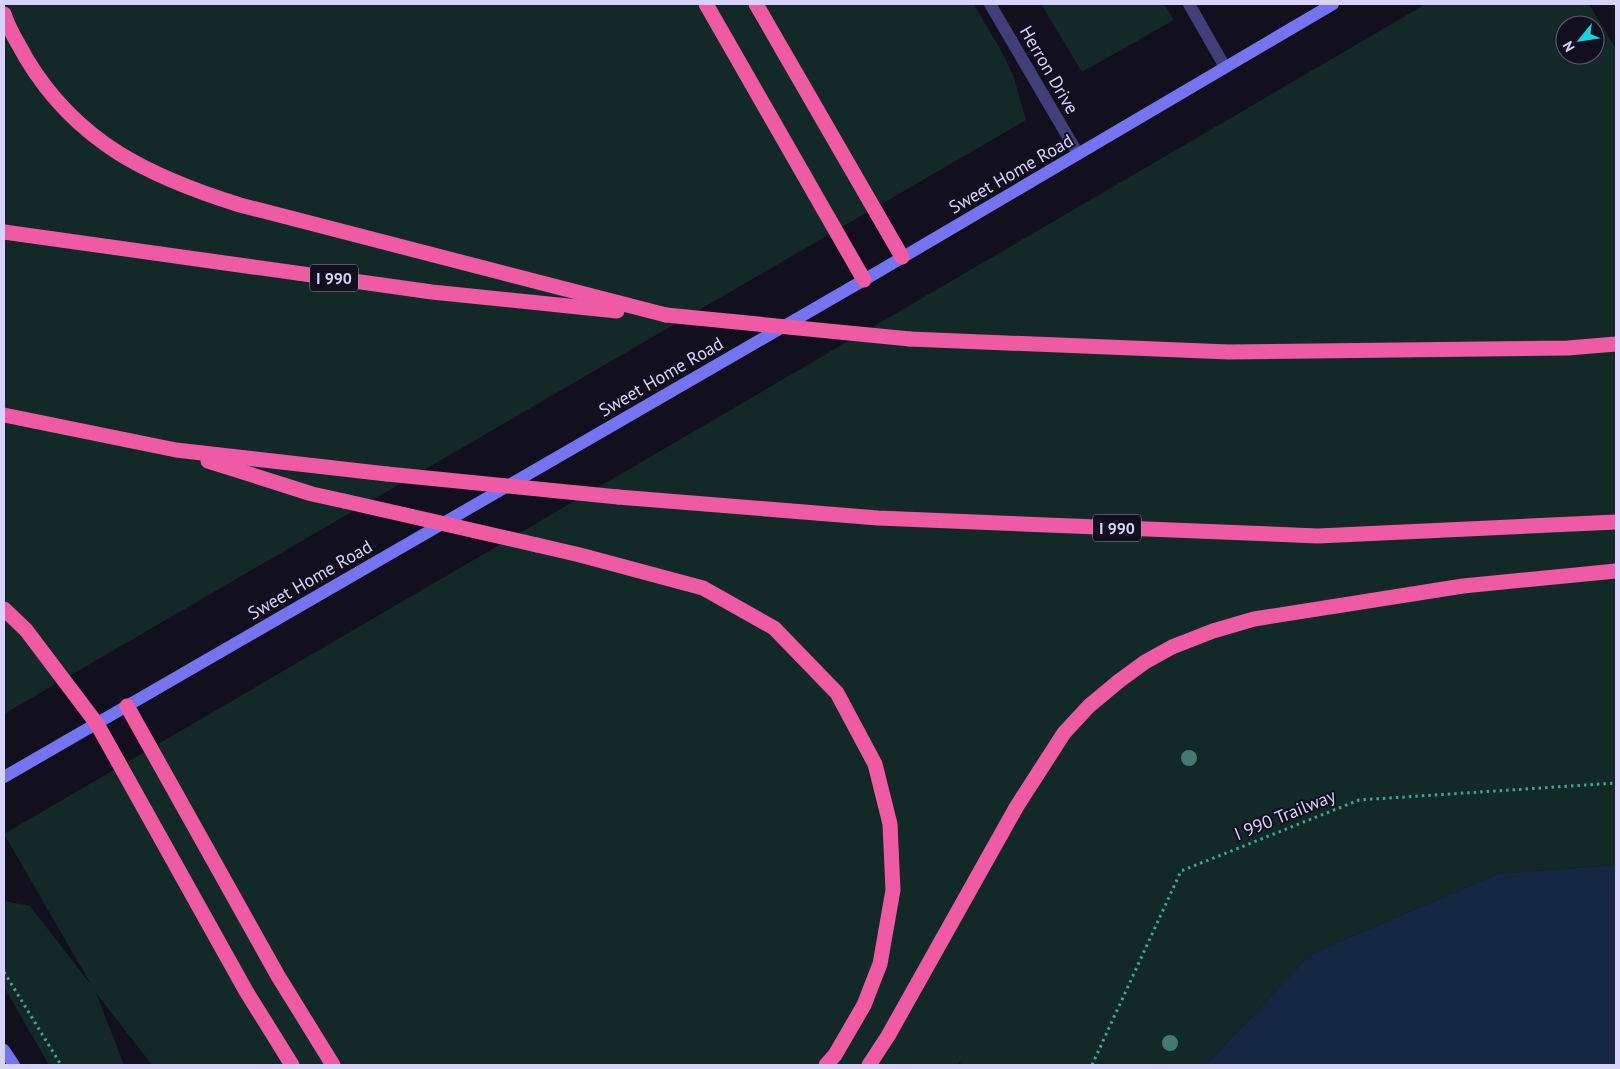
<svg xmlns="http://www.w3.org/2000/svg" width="1620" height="1069" font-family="'PT Sans',sans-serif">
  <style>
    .green { fill: #132927; fill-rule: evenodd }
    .water { fill: #142844 }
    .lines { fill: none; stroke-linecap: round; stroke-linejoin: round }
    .path { stroke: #3aa69d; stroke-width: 3; stroke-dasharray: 2.5 4; stroke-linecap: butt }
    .street { stroke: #403f7a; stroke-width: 12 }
    .secondary { stroke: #7473f0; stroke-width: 12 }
    .highway { stroke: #ee5aa4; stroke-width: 15 }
    .highway-bridge { stroke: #ee5aa4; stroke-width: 15 }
    .tree { fill: #407a72 }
    .labels { text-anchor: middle; stroke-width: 4; stroke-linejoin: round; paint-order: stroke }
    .shield { fill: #120f1f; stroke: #9b98b8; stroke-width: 1 }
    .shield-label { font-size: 16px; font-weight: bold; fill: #d6d2fa }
    .street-label { font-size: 18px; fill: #d6d2fa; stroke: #120f1f }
  </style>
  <rect width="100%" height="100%" fill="#120f1f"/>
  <g class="green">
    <polygon points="4,4 974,4 1004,56 1014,78 1026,120 4,714"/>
    <polygon points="1041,4 1164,4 1174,20 1082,72"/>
    <path d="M1426,4H1589L1616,49V865L1498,874L1311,954L1206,1065H959L962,1060L957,1065H152L96,993L124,1065H49L4,987V901L30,906L92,986L4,834ZM1565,25H1595V55H1565Z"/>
  </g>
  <polygon class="water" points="1616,865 1616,1065 1206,1065 1311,954 1498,874"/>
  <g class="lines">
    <g class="path">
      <polyline points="4,972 61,1065"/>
      <polyline points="1092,1065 1181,871 1359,800 1616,783"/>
    </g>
    <g class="street">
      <polyline points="990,4 1078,154"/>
      <polyline points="1189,4 1225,67"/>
    </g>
    <g class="secondary">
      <polyline points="4,777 864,280 1333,4"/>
      <polyline points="4,1050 14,1065"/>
    </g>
    <g class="highway">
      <polyline points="706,4 864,280"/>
      <polyline points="756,4 902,257"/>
      <path d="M4,14C9,30 18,43 26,58C77,143 150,177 240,205L666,315"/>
      <polyline points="4,232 432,292 617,311"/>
      <polyline points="910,339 1229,352 1568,348 1616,344"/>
      <polyline points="4,415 176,450 387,474"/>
      <polyline points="208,461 312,494 344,501"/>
      <polyline points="618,497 878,518 1318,536 1616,522"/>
      <polyline points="537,545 580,555 703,588 774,628 837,693 875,764 890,824 893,890 880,964 864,1005 835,1055 826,1065"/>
      <polyline points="4,609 26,630 97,724 246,991 292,1065"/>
      <polyline points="127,706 278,976 333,1065"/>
      <polyline points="869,1065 888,1036 1017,806 1064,733 1089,706 1119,681 1145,662 1172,647 1213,631 1254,619 1463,586 1616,571"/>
    </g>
    <g class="highway-bridge">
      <polyline points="666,315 910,339"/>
      <polyline points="387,474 618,497"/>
      <polyline points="344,501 537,545"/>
    </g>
  </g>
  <g class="tree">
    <circle cx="1189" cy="758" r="8"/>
    <circle cx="1170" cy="1043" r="8"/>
  </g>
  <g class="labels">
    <g class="shield">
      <rect x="310" y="264.5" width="48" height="27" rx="4"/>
      <rect x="1093" y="514.5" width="48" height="27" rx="4"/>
    </g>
    <g class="shield-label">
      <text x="334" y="284">I 990</text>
      <text x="1117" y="534">I 990</text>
    </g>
    <g class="street-label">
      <text transform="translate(1049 70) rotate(60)" y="6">Herron Drive</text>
      <text transform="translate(1011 174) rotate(-30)" y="6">Sweet Home Road</text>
      <text transform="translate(661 377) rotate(-30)" y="6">Sweet Home Road</text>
      <text transform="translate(310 580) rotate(-30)" y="6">Sweet Home Road</text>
      <text transform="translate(1285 815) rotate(-22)" y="6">I 990 Trailway</text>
    </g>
  </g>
  <rect width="1620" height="1069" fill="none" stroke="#d6d2fa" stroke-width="10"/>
  <g transform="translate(1580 40) rotate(240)"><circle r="24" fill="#120f1f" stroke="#605d77"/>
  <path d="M0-4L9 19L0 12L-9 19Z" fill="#18d1e1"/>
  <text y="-8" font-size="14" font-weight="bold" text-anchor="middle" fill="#d6d2fa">N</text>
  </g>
</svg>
